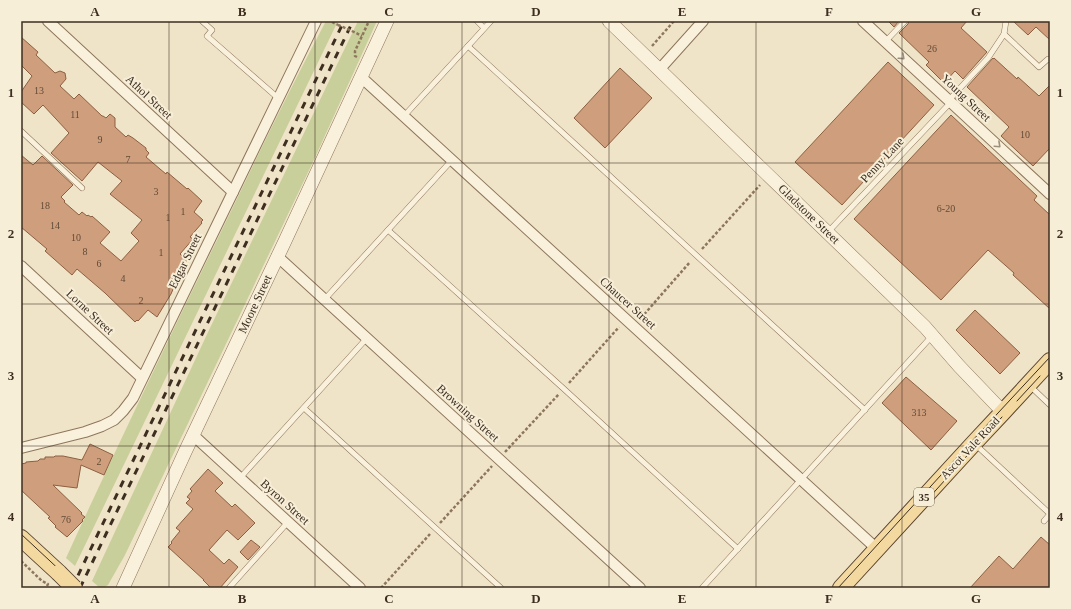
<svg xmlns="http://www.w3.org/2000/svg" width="1071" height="609" font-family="Georgia,serif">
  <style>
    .green { fill: #c9cf9b }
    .building { fill: #cf9f7d; stroke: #8d5f41 }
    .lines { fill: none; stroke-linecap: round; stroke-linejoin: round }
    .service-casing { stroke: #8d765c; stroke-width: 6 }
    .minor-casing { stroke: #8d765c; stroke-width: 12 }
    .tertiary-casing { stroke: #8d765c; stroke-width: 14 }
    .primary-casing { stroke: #5b4430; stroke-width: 18 }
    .path { stroke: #8d765c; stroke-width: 2.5; stroke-dasharray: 3 2; stroke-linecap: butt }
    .service { stroke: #faf1dc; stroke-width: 5 }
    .minor { stroke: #faf1dc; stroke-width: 10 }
    .tertiary { stroke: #faf1dc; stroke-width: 13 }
    .primary { stroke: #f3d9a0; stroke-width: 16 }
    .tram { stroke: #3d2e20; stroke-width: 1 }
    .rail { stroke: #3d2e20; stroke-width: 3; stroke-dasharray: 7 7; stroke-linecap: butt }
    .primary-bridge-casing { stroke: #5b4430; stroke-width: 18; stroke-linecap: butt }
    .path-bridge { stroke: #8d765c; stroke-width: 2.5; stroke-dasharray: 3 2; stroke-linecap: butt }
    .primary-bridge { stroke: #f3d9a0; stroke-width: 16 }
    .oneway { stroke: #9c907e }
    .grid { fill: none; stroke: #3d2e20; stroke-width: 1; stroke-opacity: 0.55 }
    .labels { text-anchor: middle; stroke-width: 4; stroke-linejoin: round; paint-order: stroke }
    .number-label { font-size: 10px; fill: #624a37 }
    .shield { fill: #f7eed8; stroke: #756857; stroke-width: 1 }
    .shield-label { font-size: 11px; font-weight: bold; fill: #3d2e20 }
    .street-label { font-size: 12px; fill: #3d2e20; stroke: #f7eed8 }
    .neatline { fill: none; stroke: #3d2e20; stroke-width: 1.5 }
    .grid-label { font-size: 13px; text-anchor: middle; font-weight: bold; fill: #3d2e20 }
  </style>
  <rect width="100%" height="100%" fill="#f0e4c8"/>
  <g class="green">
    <path d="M326,21H338L75,566L66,558C115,451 166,344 218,238C253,165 288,92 326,21Z"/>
    <polygon points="358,21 377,21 313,162 125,555 108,585 103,588 100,588 92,581 209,330"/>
  </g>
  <g class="building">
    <polygon points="888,21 899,21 894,27"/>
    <polygon points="909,21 967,21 961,28 987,52 963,79 955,71 944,83 926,65 929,62 899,33 908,24"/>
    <polygon points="1013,21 1050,21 1050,40 1036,27 1028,35"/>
    <polygon points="21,37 38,52 36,55 55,73 60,71 65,73 66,79 60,86 74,99 79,94 102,116 103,116 106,118 110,114 115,118 115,127 126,137 128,135 133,138 146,148 146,150 149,153 146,157 160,169 166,174 167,172 187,189 188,188 202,201 194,212 203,220 201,222 202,223 190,237 193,239 180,254 187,260 168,284 174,287 171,294 157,317 148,310 138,321 137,320 135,322 105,293 77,269 72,275 45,251 47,249 21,227 21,155 33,165 42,156 73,185 61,197 65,201 64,202 79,215 82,212 87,216 88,215 91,217 92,216 110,232 100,243 121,261 139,241 131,233 142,220 110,194 122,181 98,162 82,181 51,153 69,133 43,105 34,114 21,102 21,92 32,76 21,65"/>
    <polygon points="993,58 994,59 994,58 1017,79 1018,77 1039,96 1050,85 1050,148 1033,166 1001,136 1009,127 967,87"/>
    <polygon points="888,62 934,105 842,205 795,162"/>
    <polygon points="620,68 652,98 605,148 574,118"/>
    <polygon points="951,115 1037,196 1034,200 1050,215 1050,309 1013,275 1014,273 988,250 941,300 854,219"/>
    <polygon points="975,310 1020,353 1000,374 956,330"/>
    <polygon points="906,377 957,421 931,450 882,403"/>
    <polygon points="90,444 113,455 104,475 81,465 77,488 53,485 82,513 81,514 85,517 82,520 83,521 67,537 55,527 56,526 48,518 50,517 21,490 21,464 26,463 26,462 38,461 40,459 45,459 45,457 54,457 55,456 63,456 82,460"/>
    <polygon points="208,469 223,483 215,491 232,507 235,504 255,523 238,540 227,530 209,550 224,564 229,559 238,567 220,588 211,588 203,580 204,580 168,547 172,543 171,542 180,531 176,528 193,509 186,503 190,499 187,497 192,491 190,489"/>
    <polygon points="1041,537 1050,545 1050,588 970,588 999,556 1013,569"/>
    <polygon points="251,540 260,547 248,560 240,552"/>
  </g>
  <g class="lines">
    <g class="service-casing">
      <g id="service">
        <polyline points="202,21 212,30 207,36 278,98"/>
        <polyline points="477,21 484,28"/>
        <polyline points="1004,34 1039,67 1048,59 1050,60"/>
        <polyline points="885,42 905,21"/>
        <polyline points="468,46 865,410"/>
        <polyline points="949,100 988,58 1004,34 1006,21"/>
        <polyline points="404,116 491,21"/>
        <polyline points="21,131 82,188"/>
        <polyline points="388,230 564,389 738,549"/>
        <polyline points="828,232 951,102"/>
        <polyline points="325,299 452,160"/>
        <polyline points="1029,385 1050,405"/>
        <polyline points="304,408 501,588"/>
        <polyline points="976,445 1050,514"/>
        <polyline points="240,478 367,338"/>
        <polyline points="1044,521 1050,514"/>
        <polyline points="229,588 288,522"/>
        <polyline points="702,588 932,336"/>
      </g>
    </g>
    <g class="minor-casing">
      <g id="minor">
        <polyline points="48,21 233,192"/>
        <polyline points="863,21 1050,194"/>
        <polyline points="659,70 703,21"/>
        <polyline points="361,77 877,549"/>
        <polyline points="277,256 640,588"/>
        <polyline points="21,266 142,378"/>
        <polyline points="193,435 360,588"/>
        <polyline points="21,448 85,432 102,426 114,420 123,411 133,398 316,21"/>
      </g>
    </g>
    <g class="tertiary-casing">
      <g id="tertiary">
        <polyline points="609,21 925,327 959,366 1003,412"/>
        <polyline points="123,588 185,452 285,241 387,21"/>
      </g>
    </g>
    <g class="primary-casing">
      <g id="primary">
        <polyline points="21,538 59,573"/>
        <polyline points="841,588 974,443 1003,412 1050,361"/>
      </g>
    </g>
    <g class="path">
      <polyline points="332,22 338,25"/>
      <polyline points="352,31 362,36"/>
      <polyline points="652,46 674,21"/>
      <polyline points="357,57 355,56 355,51 369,21"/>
      <polyline points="702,249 760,185"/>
      <polyline points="641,318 690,262"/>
      <polyline points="569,383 619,327"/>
      <polyline points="505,452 559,394"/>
      <polyline points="440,523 492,466"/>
      <polyline points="21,561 42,581 48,584 46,588"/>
      <polyline points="381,588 430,534"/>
    </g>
    <use href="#service" class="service"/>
    <use href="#minor" class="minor"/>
    <use href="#tertiary" class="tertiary"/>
    <use href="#primary" class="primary"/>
    <g class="tram">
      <polyline points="1017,401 1040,376"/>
      <polyline points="927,500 1002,417"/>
      <polyline points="21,534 79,588"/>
      <polyline points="838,588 972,441 1050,357"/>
    </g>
    <g class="rail">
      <polyline points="72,588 344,21"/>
      <polyline points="80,588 353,21"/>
    </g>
    <g class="primary-bridge-casing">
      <polyline id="primary-bridge" points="59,573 74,588"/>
    </g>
    <polyline class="path-bridge" points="338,25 352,31"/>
    <use href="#primary-bridge" class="primary-bridge"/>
  </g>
  <defs><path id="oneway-chevron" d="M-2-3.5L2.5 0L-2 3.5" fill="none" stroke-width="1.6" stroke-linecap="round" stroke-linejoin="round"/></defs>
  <g class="oneway">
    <use href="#oneway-chevron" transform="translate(902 57) rotate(42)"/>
    <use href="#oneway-chevron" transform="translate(998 145) rotate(43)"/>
  </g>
  <path class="grid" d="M169,21V588M315,21V588M462,21V588M609,21V588M756,21V588M902,21V588M21,163H1050M21,304H1050M21,446H1050"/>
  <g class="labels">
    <g class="number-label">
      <text x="932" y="52">26</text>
      <text x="39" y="94">13</text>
      <text x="75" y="118">11</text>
      <text x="1025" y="138">10</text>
      <text x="100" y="143">9</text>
      <text x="128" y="163">7</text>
      <text x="156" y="195">3</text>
      <text x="45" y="209">18</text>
      <text x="946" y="212">6-20</text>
      <text x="183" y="215">1</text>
      <text x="168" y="221">1</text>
      <text x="55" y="229">14</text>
      <text x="76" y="241">10</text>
      <text x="85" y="255">8</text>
      <text x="161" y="256">1</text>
      <text x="99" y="267">6</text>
      <text x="123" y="282">4</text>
      <text x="141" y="304">2</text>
      <text x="919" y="416">313</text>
      <text x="99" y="465">2</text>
      <text x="66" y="523">76</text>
    </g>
    <rect class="shield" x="914" y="488" width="20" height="18" rx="3"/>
    <g class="shield-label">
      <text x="924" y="501">35</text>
    </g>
    <g class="street-label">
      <text transform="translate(149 97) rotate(43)" y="4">Athol Street</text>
      <text transform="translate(966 98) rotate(43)" y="4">Young Street</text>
      <text transform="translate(882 160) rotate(-47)" y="4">Penny Lane</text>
      <text transform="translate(809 214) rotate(44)" y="4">Gladstone Street</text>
      <text transform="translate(185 261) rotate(-64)" y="4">Edgar Street</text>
      <text transform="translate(628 303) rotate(42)" y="4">Chaucer Street</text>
      <text transform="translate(255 304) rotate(-65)" y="4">Moore Street</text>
      <text transform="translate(90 312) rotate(43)" y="4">Lorne Street</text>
      <text transform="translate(468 413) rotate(42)" y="4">Browning Street</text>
      <text transform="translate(970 448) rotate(-47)" y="4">Ascot Vale Road</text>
      <text transform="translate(285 502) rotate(42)" y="4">Byron Street</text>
    </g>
  </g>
  <rect width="1071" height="609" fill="none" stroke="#f7eed8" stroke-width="44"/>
  <rect x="22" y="22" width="1027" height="565" class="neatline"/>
  <g class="grid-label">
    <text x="95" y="16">A</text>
    <text x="242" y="16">B</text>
    <text x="389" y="16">C</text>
    <text x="536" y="16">D</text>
    <text x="682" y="16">E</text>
    <text x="829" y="16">F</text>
    <text x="976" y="16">G</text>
    <text x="11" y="97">1</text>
    <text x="1060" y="97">1</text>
    <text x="11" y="238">2</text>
    <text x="1060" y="238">2</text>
    <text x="11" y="380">3</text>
    <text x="1060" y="380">3</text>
    <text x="11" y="521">4</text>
    <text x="1060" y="521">4</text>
    <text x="95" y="603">A</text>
    <text x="242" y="603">B</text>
    <text x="389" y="603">C</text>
    <text x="536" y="603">D</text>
    <text x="682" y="603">E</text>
    <text x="829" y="603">F</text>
    <text x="976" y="603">G</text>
  </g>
</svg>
